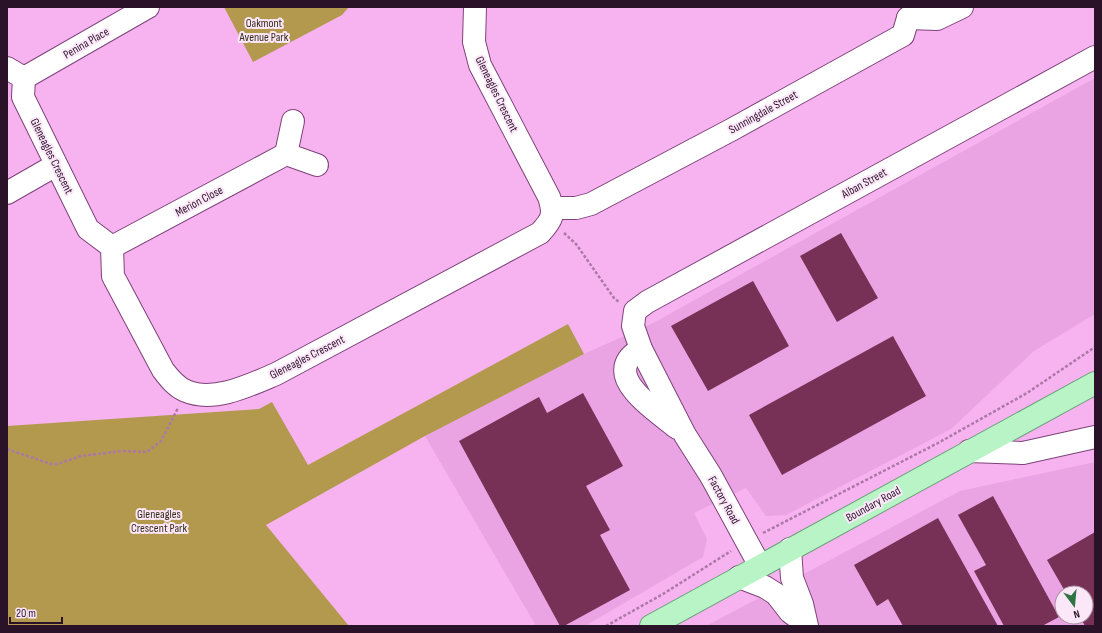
<svg xmlns="http://www.w3.org/2000/svg" width="1102" height="633" font-family="'Sofia Sans Condensed',sans-serif">
  <style>
    .built { fill: #eaa3e3; fill-rule: evenodd }
    .green { fill: #b3994e }
    .building { fill: #783156 }
    .lines { fill: none; stroke-linecap: round; stroke-linejoin: round }
    .minor-casing { stroke: #7e4379; stroke-width: 24 }
    .major-casing { stroke: #68a077; stroke-width: 24 }
    .path { stroke: #ac78a6; stroke-width: 2.5; stroke-dasharray: 3 2; stroke-linecap: butt }
    .minor { stroke: #fff; stroke-width: 22 }
    .major { stroke: #b9f4c7; stroke-width: 22 }
    .labels { text-anchor: middle; stroke-width: 4; stroke-linejoin: round; paint-order: stroke }
    .park-label { font-size: 12px; fill: #332c17; stroke: #fce7f9 }
    .street-label { font-size: 12px; fill: #2a1228; stroke: #fce7f9 }
  </style>
  <rect width="100%" height="100%" fill="#f7b3f0"/>
  <g class="built">
    <polygon points="1095,78 1095,314 1034,351 951,429 786,515 766,516 746,488 694,513 707,539 703,557 585,626 536,626 425,436 584,354 655,322"/>
    <path d="M1095,462V626H706L960,491ZM1062,593H1086V617H1062Z"/>
  </g>
  <g class="green">
    <polygon points="224,7 349,7 342,15 253,62"/>
    <polygon points="568,324 584,354 425,436 266,525 349,626 7,626 7,426 259,409 272,402 308,465"/>
  </g>
  <g class="building">
    <polygon points="841,233 878,298 837,322 800,256"/>
    <polygon points="753,281 789,346 708,391 671,326"/>
    <polygon points="893,336 926,396 782,475 749,415"/>
    <polygon points="583,393 623,466 586,486 610,530 600,535 630,590 564,626 560,626 459,441 539,397 547,413"/>
    <polygon points="993,496 1059,617 1042,626 1004,626 974,571 986,565 958,515"/>
    <polygon points="938,518 998,626 903,626 888,599 877,606 854,565"/>
    <polygon points="1095,532 1095,626 1085,626 1080,617 1086,617 1086,593 1066,593 1047,560"/>
  </g>
  <g class="lines">
    <g class="minor-casing">
      <g id="minor">
        <polyline points="908,18 937,19 962,7"/>
        <path d="M7,68L24,78L23,97L88,229L112,247L113,276L163,370C169,378 176,387 186,391C214,403 250,385 276,374L540,233C552,220 555,215 549,197L480,65L474,42L475,7"/>
        <polyline points="24,78 148,7"/>
        <polyline points="293,121 286,154 317,165"/>
        <polyline points="7,193 56,165"/>
        <polyline points="553,208 576,208 591,204 731,130 903,35 908,18"/>
        <polyline points="112,247 286,154"/>
        <path d="M641,349C597,374 656,410 677,428"/>
        <polyline points="969,451 1023,453 1095,437"/>
        <polyline points="790,549 792,578 802,604 807,626"/>
        <polyline points="760,566 711,476 685,435 641,349 633,326 635,311 647,302 1095,57"/>
        <polyline points="739,577 765,587 776,594 790,612 805,623"/>
      </g>
    </g>
    <g class="major-casing">
      <polyline id="major" points="651,626 1095,383"/>
    </g>
    <g class="path">
      <polyline points="564,233 576,244 614,298 619,302"/>
      <polyline points="7,449 51,464 57,464 81,456 122,451 147,452 161,441 178,408"/>
      <polyline points="763,533 938,443 1027,393 1095,347"/>
      <polyline points="606,626 663,594 731,551"/>
    </g>
    <use href="#minor" class="minor"/>
    <use href="#major" class="major"/>
  </g>
  <g class="labels">
    <g class="park-label">
      <text x="264" y="27">Oakmont<tspan x="264" dy="14">Avenue Park</tspan></text>
      <text x="159" y="518">Gleneagles<tspan x="159" dy="14">Crescent Park</tspan></text>
    </g>
    <g class="street-label">
      <text transform="translate(86 43) rotate(-30)" y="4">Penina Place</text>
      <text transform="translate(497 94) rotate(64)" y="4">Gleneagles Crescent</text>
      <text transform="translate(763 112) rotate(-29)" y="4">Sunningdale Street</text>
      <text transform="translate(52 156) rotate(64)" y="4">Gleneagles Crescent</text>
      <text transform="translate(864 183) rotate(-29)" y="4">Alban Street</text>
      <text transform="translate(199 201) rotate(-28)" y="4">Merion Close</text>
      <text transform="translate(307 357) rotate(-27)" y="4">Gleneagles Crescent</text>
      <text transform="translate(724 500) rotate(61)" y="4">Factory Road</text>
      <text transform="translate(873 504) rotate(-29)" y="4">Boundary Road</text>
    </g>
  </g>
  <rect width="1102" height="633" fill="none" stroke="#2a1228" stroke-width="16"/>
  <g transform="translate(1074 605) rotate(164)"><circle r="19" fill="#fce7f9" stroke="#a892a5"/>
  <path d="M0-3L7 15L0 10L-7 15Z" fill="#2c7441"/>
  <text y="-6" font-size="11" font-weight="bold" text-anchor="middle" fill="#2a1228">N</text>
  </g>
  <path d="M10 617v6h52v-6" fill="none" stroke="#2a1228" stroke-width="2"/>
  <text x="16" y="617" font-size="12" fill="#2a1228" stroke="#fce7f9" stroke-width="3" paint-order="stroke">20 m</text>
</svg>
